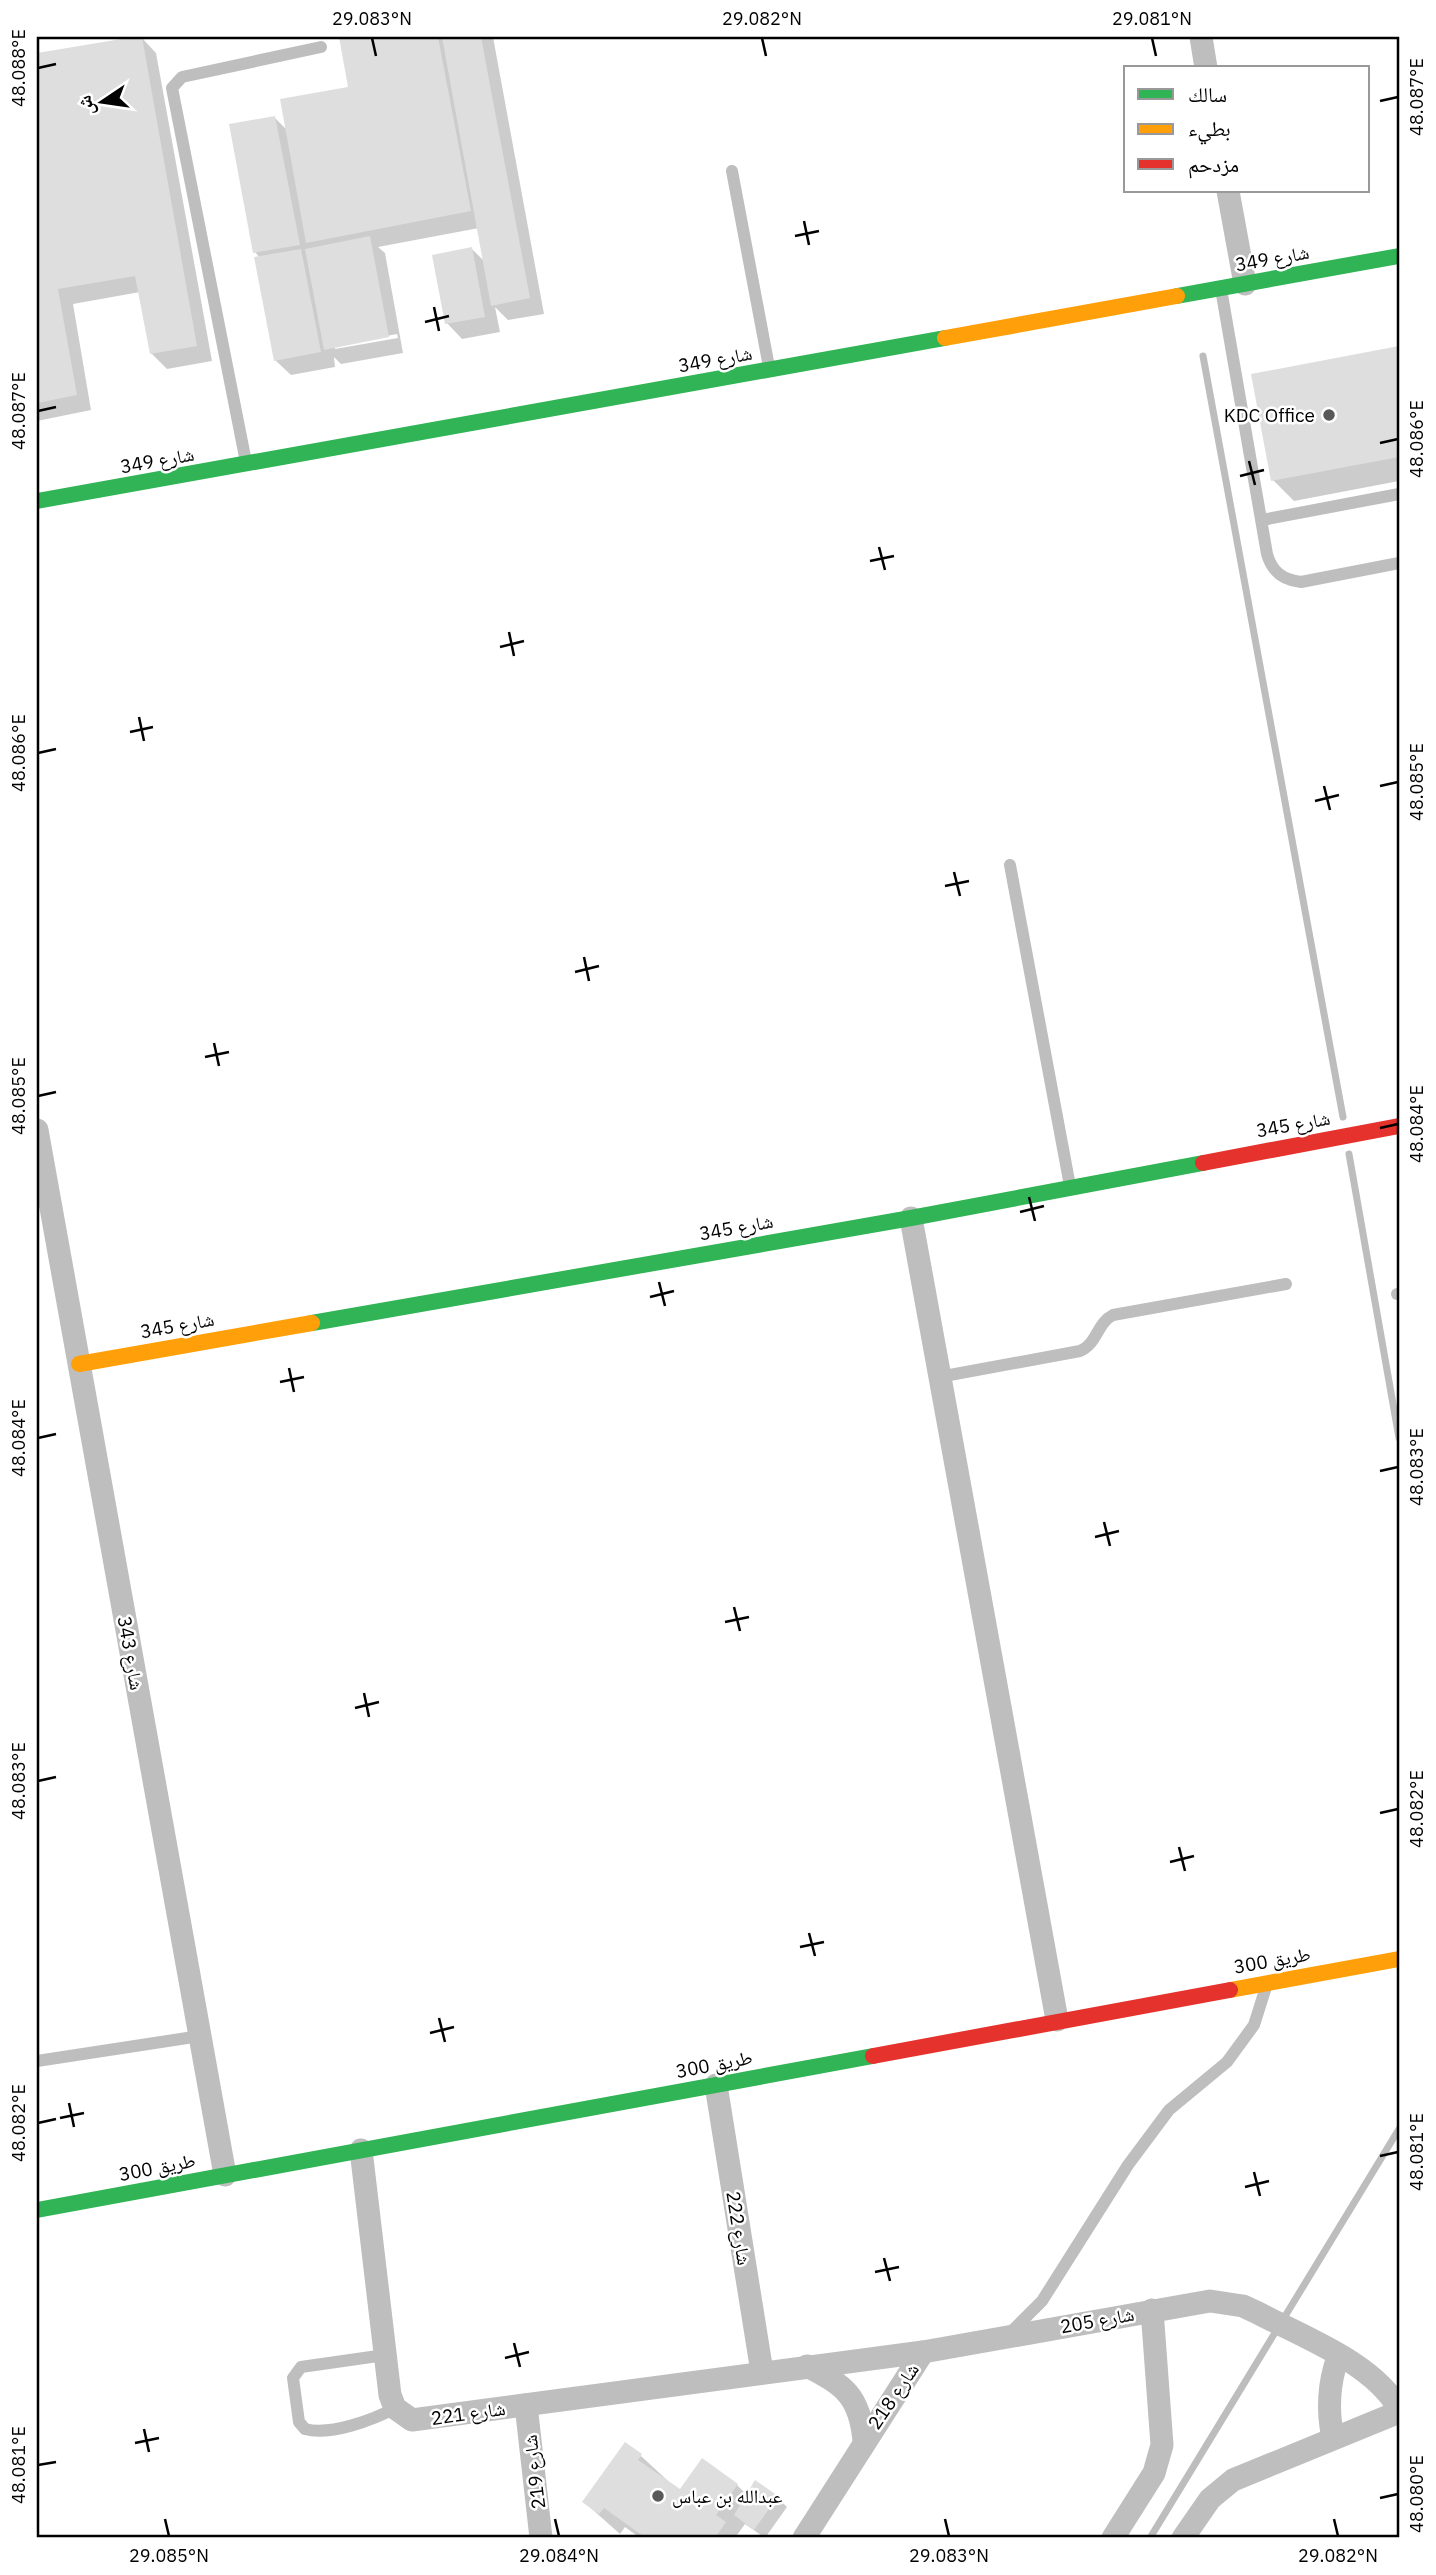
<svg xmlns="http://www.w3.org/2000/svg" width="1436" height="2575" font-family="'IBM Plex Sans','Noto Naskh Arabic',sans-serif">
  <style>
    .shadow { fill: #0003; fill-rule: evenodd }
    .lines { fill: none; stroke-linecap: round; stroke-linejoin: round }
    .stream { stroke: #bdbdbd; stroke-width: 7 }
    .building { fill: #dedede }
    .lane { stroke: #bebebe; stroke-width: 12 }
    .street { stroke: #bebebe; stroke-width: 23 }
    .fast { stroke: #30b455; stroke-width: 16 }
    .slow { stroke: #ff9f0a; stroke-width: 16 }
    .jam { stroke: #e5322d; stroke-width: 16 }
    .ticks { fill: none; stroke: #000; stroke-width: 2.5 }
    .poi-dot { fill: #595959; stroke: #fff; stroke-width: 2.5 }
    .labels { text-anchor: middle; stroke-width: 5; stroke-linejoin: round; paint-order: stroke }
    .street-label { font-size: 19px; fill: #000; stroke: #fff }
    .poi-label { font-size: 19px; fill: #000; stroke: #fff; text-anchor: end }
    .neatline { fill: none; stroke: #000; stroke-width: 2.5 }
    .ticks-label { font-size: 18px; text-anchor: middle; fill: #000 }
  </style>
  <rect width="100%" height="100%" fill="#fff"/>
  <g class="shadow">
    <polygon points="141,37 156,53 212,361 167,369 151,353 140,292 73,304 91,410 37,421 37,55"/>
    <path d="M340,37H493L544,314L508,320L495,307L500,332L462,339L447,323L472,249L485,262L479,228L378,247L385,253L403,353L341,364L334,357L335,367L291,375L275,360L260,258L255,252L275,118L288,131L350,89ZM397,334L398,338L335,349V346Z"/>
    <polygon points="1399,348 1399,481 1294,501 1273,480 1253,375"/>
    <polygon points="641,2456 680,2492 737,2485 748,2496 777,2497 787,2507 765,2538 745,2524 737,2535 740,2538 640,2538 625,2527 620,2534 584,2502"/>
  </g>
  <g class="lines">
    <g class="stream">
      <polyline points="1203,356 1343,1117"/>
      <polyline points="1349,1154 1399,1438"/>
      <polyline points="1150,2538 1399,2129"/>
    </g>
  </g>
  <g class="building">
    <polygon points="133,37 142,37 197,346 150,354 135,276 58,289 77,395 37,403 37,53"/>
    <polygon points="339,37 438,37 471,211 306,243 280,99 348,87"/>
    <polygon points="442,37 481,37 530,298 491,306"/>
    <polygon points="275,116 300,245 253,253 229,124"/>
    <polygon points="370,236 389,337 324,350 305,249"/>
    <polygon points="472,247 485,317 445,324 432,255"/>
    <polygon points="301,249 321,352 274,361 254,257"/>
    <polygon points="1399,346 1399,457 1271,481 1251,374"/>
    <polygon points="625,2442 642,2454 638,2460 680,2489 702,2458 738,2484 716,2515 726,2522 715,2538 646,2538 604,2508 599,2514 582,2502"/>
    <polygon points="755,2480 778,2496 754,2530 734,2515"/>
  </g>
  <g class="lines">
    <g class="lane">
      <polyline points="732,171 769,367"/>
      <path d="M1221,289L1267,554C1272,572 1283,580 1301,582L1399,563"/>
      <polyline points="246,462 172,88 182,77 321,47"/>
      <polyline points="1262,520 1399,494"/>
      <polyline points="1010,865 1070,1186"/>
      <polyline points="1397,1294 1399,1294"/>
      <path d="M939,1377L1080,1351C1097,1344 1097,1323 1113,1315L1286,1284"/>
      <polyline points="37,2061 200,2036"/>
      <polyline points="1009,2334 1042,2301 1128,2165 1169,2110 1227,2062 1254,2025 1266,1987"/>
      <path d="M385,2355L301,2367L293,2378L299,2422L305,2429C330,2436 373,2420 395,2408"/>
    </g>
    <g class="street">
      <polyline points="1201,37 1206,68"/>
      <polyline points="1228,191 1245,284"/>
      <polyline points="37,1130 225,2175"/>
      <polyline points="911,1218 1057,2020"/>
      <polyline points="716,2085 762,2372"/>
      <path d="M361,2150L390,2395L395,2408L412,2420L923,2352L1210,2301L1243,2306L1258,2313C1303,2337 1374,2363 1399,2409"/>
      <path d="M807,2366C844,2385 860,2396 864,2441"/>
      <polyline points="526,2405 541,2538"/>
      <path d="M1333,2438C1327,2410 1328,2385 1338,2357"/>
      <polyline points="804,2538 923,2352"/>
      <polyline points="1113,2538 1154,2473 1162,2445 1152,2310"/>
      <polyline points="1183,2538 1210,2499 1233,2480 1399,2412"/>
    </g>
    <g class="fast">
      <polyline points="1177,296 1399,256"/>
      <polyline points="37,501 945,338"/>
      <polyline points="312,1323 911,1218 1203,1163"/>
      <polyline points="37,2210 873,2056"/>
    </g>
    <g class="slow">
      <polyline points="945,338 1177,296"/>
      <polyline points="79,1364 312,1323"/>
      <polyline points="1230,1990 1399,1959"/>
    </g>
    <g class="jam">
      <polyline points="1203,1163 1399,1126"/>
      <polyline points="873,2056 1230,1990"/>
    </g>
  </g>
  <path class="ticks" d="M372,38L376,56M762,38L766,56M1152,38L1156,56M38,68L56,64M1380,101L1398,97M804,221L809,245M795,236L819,231M434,307L439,331M425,322L449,316M38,411L56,407M1380,443L1398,439M1249,461L1255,485M1240,476L1264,470M879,547L885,570M870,561L894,556M509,632L514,656M500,647L524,641M139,717L144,741M130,732L153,727M38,753L56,749M1324,786L1330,810M1380,786L1398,782M1315,801L1339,795M954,872L960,896M945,886L969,881M584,957L589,981M575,972L599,966M214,1043L219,1066M205,1057L229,1052M38,1096L56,1092M1380,1128L1398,1124M1029,1197L1035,1221M1020,1212L1044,1206M659,1282L665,1306M650,1297L674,1291M289,1368L294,1392M280,1382L304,1377M38,1438L56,1434M1380,1471L1398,1467M1104,1522L1110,1546M1095,1537L1119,1531M734,1607L740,1631M725,1622L749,1617M364,1693L369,1717M355,1708L379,1702M38,1781L56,1777M1380,1813L1398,1809M1179,1847L1185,1871M1170,1862L1194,1856M809,1933L815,1956M800,1947L824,1942M439,2018L445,2042M430,2033L454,2027M69,2103L74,2127M60,2118L84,2113M38,2123L56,2119M1380,2156L1398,2152M1254,2172L1260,2196M1245,2187L1269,2181M884,2258L890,2281M875,2272L899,2267M514,2343L520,2367M505,2358L529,2352M144,2429L149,2452M135,2443L159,2438M38,2465L56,2462M1380,2498L1398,2494M165,2519L169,2536M555,2519L559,2536M945,2519L949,2536M1334,2519L1338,2536"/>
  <g class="poi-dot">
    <circle cx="1329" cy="415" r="7"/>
    <circle cx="658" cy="2496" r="7"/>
  </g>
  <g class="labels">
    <g class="street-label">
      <text transform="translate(1272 258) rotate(-10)" y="7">شارع 349</text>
      <text transform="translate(715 359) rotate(-10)" y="7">شارع 349</text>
      <text transform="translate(157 460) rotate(-10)" y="7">شارع 349</text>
      <text transform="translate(1293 1124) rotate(-10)" y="7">شارع 345</text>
      <text transform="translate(736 1227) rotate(-10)" y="7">شارع 345</text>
      <text transform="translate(177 1325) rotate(-10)" y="7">شارع 345</text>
      <text transform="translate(131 1653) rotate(80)" y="7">شارع 343</text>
      <text transform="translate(1272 1960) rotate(-10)" y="7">طريق 300</text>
      <text transform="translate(714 2064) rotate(-11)" y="7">طريق 300</text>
      <text transform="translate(157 2167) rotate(-11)" y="7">طريق 300</text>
      <text transform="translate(739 2228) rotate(81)" y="7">شارع 222</text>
      <text transform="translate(1097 2320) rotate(-10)" y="7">شارع 205</text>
      <text transform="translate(893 2396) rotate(-56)" y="7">شارع 218</text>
      <text transform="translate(468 2413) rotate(-8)" y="7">شارع 221</text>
      <text transform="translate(534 2472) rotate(-97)" y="7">شارع 219</text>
    </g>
    <g class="poi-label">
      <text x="1315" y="422">KDC Office</text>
      <text x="672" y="2503" text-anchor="start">عبدالله بن عباس</text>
    </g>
  </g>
  <rect width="1436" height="2575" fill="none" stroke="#ffffff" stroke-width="77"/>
  <rect x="1124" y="66" width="245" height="126" fill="#ffffff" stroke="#999999" stroke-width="2"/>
  <rect x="1138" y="89" width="35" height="10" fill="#30b455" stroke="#999999" stroke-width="2"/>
  <text x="1188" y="102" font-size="21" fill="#000000">سالك</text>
  <rect x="1138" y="124" width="35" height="10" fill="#ff9f0a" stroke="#999999" stroke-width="2"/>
  <text x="1188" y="136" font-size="21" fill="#000000">بطيء</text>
  <rect x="1138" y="159" width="35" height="10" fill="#e5322d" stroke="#999999" stroke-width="2"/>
  <text x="1188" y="172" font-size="21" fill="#000000">مزدحم</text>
  <g transform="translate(102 102) rotate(257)" stroke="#ffffff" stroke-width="5" paint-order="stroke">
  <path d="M0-5L12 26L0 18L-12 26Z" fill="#000000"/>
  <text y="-10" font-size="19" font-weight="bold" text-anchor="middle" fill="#000000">ش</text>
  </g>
  <rect x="38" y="38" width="1360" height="2498" class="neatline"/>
  <g class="ticks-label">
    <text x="372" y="25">29.083°N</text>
    <text x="762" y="25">29.082°N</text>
    <text x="1152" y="25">29.081°N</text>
    <text transform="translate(19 68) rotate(-90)" y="6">48.088°E</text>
    <text transform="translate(1417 97) rotate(-90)" y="6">48.087°E</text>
    <text transform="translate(19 411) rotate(-90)" y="6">48.087°E</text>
    <text transform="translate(1417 439) rotate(-90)" y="6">48.086°E</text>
    <text transform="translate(19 753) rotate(-90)" y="6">48.086°E</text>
    <text transform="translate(1417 782) rotate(-90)" y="6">48.085°E</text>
    <text transform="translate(19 1096) rotate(-90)" y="6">48.085°E</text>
    <text transform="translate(1417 1124) rotate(-90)" y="6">48.084°E</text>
    <text transform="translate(19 1438) rotate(-90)" y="6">48.084°E</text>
    <text transform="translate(1417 1467) rotate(-90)" y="6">48.083°E</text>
    <text transform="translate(19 1781) rotate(-90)" y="6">48.083°E</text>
    <text transform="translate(1417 1809) rotate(-90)" y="6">48.082°E</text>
    <text transform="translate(19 2123) rotate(-90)" y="6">48.082°E</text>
    <text transform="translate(1417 2152) rotate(-90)" y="6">48.081°E</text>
    <text transform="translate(19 2465) rotate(-90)" y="6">48.081°E</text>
    <text transform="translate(1417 2494) rotate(-90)" y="6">48.080°E</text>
    <text x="169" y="2562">29.085°N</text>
    <text x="559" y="2562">29.084°N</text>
    <text x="949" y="2562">29.083°N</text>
    <text x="1338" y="2562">29.082°N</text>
  </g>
</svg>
